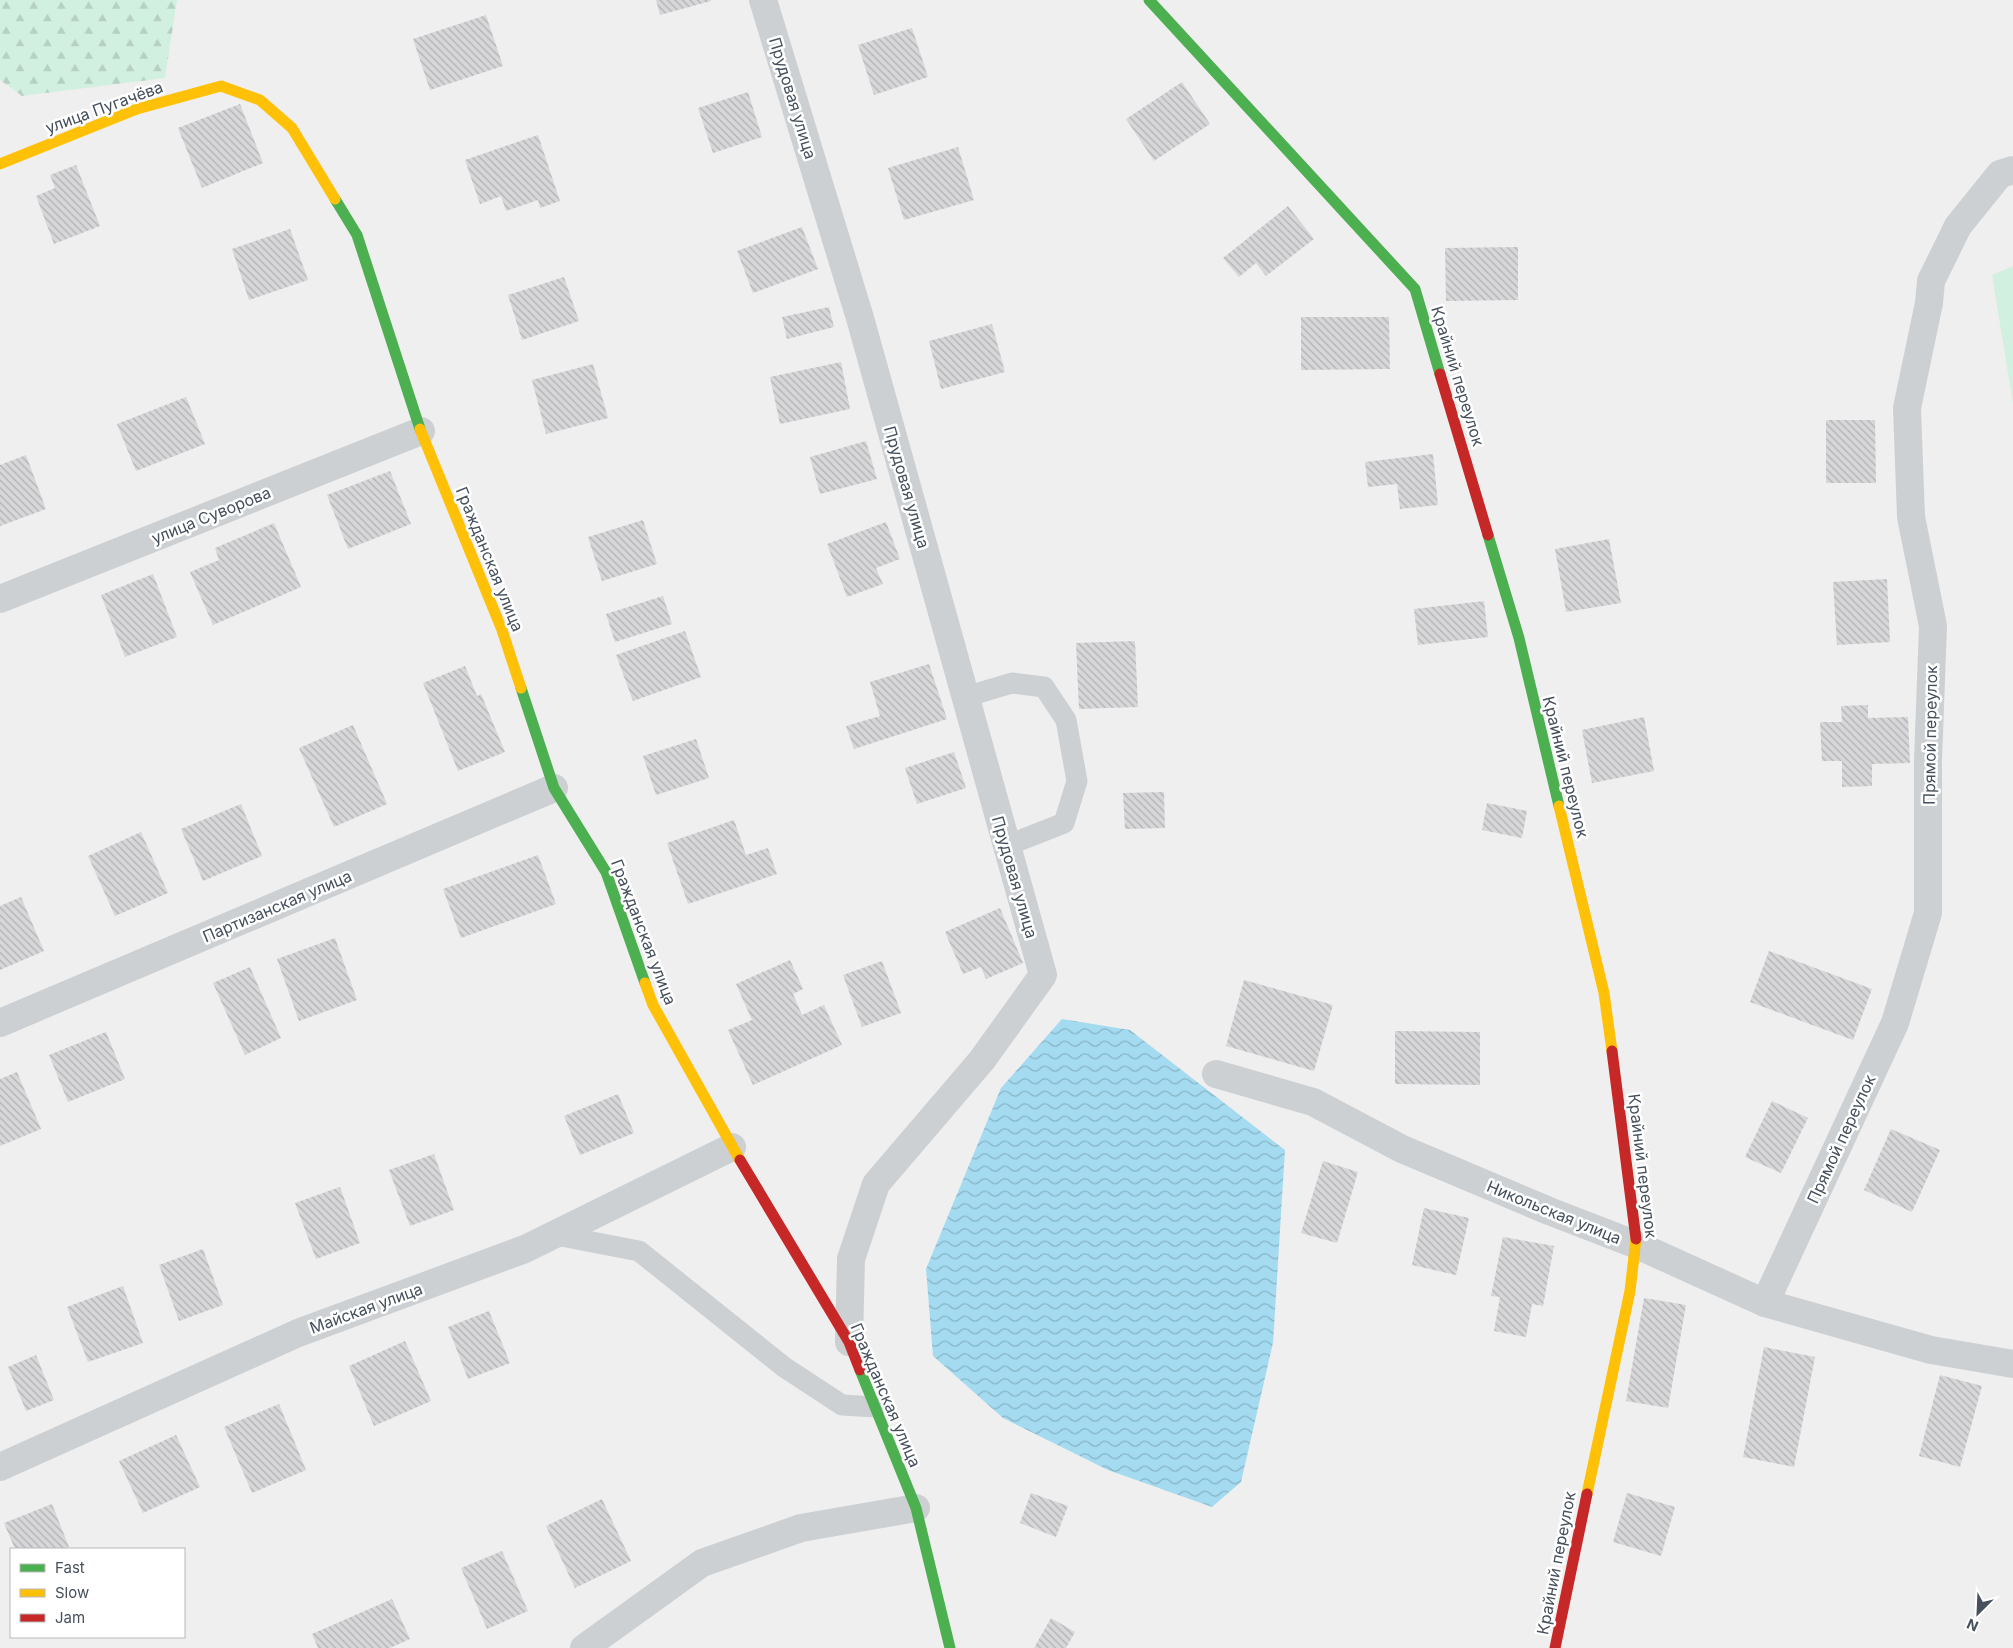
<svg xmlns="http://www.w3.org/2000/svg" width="2013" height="1648" font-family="Inter,sans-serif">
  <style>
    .grass { fill: #d2f0e0 }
    .forest { fill: url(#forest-firs) }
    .water { fill: url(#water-waves) }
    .building { fill: url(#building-back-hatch) }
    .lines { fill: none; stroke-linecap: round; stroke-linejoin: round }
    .lane { stroke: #ccd0d3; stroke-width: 21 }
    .street { stroke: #ccd0d3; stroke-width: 28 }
    .fast { stroke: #4caf50; stroke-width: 11 }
    .slow { stroke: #ffc107; stroke-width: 11 }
    .jam { stroke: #c62828; stroke-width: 11 }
    .labels { text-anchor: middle; stroke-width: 5; stroke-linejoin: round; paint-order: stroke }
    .street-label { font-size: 16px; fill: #45505c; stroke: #fff }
  </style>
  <defs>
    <pattern id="forest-firs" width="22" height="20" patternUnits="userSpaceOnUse" patternTransform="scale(1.25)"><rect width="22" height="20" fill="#d2f0e0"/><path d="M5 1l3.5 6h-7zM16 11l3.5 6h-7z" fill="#b6d0c3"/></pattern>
    <pattern id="water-waves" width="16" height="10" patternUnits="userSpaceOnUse" patternTransform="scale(1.25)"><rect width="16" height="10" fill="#a4dbf0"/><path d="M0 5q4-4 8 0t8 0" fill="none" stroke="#87b4c6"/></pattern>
    <pattern id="building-back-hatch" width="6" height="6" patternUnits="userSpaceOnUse" patternTransform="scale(1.25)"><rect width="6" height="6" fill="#d7d7d9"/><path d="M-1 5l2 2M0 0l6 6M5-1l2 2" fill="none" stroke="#b0b1b3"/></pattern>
  </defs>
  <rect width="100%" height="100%" fill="#f0efef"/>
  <polygon class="grass" points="2013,266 2013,404 1992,275"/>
  <polygon class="forest" points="0,0 177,0 165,78 22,96 0,80"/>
  <polygon class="water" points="1062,1019 1130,1030 1285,1150 1273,1343 1241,1482 1212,1507 1108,1470 1003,1418 933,1356 926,1269 1001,1088"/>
  <g class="building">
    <polygon points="656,0 711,0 711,1 660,15"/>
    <polygon points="486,15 503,66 430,90 413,39"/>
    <polygon points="912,28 928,77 874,95 858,45"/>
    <polygon points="1182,82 1210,124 1154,161 1126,119"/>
    <polygon points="748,92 762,137 713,153 698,108"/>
    <polygon points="240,104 263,163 202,188 178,128"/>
    <polygon points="538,135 560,201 540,208 538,200 506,211 501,196 480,204 465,160"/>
    <polygon points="958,147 974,200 904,220 888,168"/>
    <polygon points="76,165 100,226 54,244 36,196 55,188 50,175"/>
    <polygon points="1288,206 1314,239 1266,276 1256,263 1239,277 1223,258"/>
    <polygon points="802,227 818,269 753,293 737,251"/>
    <polygon points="290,229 308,280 249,300 232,249"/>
    <polygon points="1518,247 1518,300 1446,301 1445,248"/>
    <polygon points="564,277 579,321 522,340 508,295"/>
    <polygon points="829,307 834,327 787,339 782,317"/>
    <polygon points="1301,317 1389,317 1390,369 1301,370"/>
    <polygon points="992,324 1005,372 941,389 929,341"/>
    <polygon points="841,362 850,409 780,424 770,377"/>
    <polygon points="593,364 608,418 546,434 532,380"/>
    <polygon points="186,397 205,444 136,471 117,424"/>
    <polygon points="1826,420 1875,420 1876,483 1826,483"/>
    <polygon points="866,441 877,479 820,494 810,457"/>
    <polygon points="1433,454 1438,505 1400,509 1397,484 1368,487 1365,462"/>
    <polygon points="26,455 46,509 0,526 0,465"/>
    <polygon points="390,471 411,524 348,549 327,495"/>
    <polygon points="643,520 657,564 602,581 588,537"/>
    <polygon points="886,522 900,559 876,568 883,584 847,597 827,544"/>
    <polygon points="274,523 301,587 213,625 190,572 219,560 215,548"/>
    <polygon points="1609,539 1621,603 1566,612 1555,549"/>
    <polygon points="153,574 177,637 125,657 101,595"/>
    <polygon points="1887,579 1890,642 1837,645 1833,582"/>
    <polygon points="663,596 672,624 615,642 606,614"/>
    <polygon points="1484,601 1488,637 1418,645 1414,609"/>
    <polygon points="685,631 701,677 633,701 616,655"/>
    <polygon points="1135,641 1138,707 1079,709 1076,643"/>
    <polygon points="929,664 947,719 854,749 846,726 880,716 870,682"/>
    <polygon points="465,666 477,696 481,694 505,752 458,771 423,683"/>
    <polygon points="1868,705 1868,718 1908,717 1910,763 1872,764 1872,786 1842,787 1842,761 1822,761 1820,722 1842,722 1841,706"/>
    <polygon points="1644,717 1654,771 1592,783 1582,730"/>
    <polygon points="353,725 387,804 334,827 299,748"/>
    <polygon points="696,739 709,778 656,795 643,756"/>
    <polygon points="954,752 966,788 917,804 905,768"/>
    <polygon points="1164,792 1165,828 1125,829 1123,793"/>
    <polygon points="1487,803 1527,811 1522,838 1482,830"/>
    <polygon points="241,804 262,856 203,881 181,829"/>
    <polygon points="734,820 746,855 768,848 777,874 688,904 667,843"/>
    <polygon points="141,832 168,893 115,916 88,856"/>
    <polygon points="538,855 556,904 461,938 443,889"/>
    <polygon points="21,897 44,951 0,970 0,906"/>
    <polygon points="1000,908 1023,963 986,979 981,967 963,974 945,932"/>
    <polygon points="335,938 357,1000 299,1021 277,959"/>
    <polygon points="1769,951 1872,989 1853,1040 1750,1002"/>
    <polygon points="790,960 803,989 793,994 802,1015 824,1005 842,1045 753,1085 728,1030 752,1020 736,984"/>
    <polygon points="882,961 901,1013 862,1027 843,975"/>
    <polygon points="250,967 281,1038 245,1055 213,983"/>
    <polygon points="1244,980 1333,1005 1314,1071 1226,1046"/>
    <polygon points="1395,1031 1480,1032 1480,1085 1395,1084"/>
    <polygon points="106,1032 125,1079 68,1102 49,1055"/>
    <polygon points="17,1072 41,1129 0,1146 0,1079"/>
    <polygon points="618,1094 634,1133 580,1155 564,1116"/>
    <polygon points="1772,1101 1808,1118 1781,1173 1745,1157"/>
    <polygon points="1891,1129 1940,1150 1912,1212 1864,1190"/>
    <polygon points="434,1154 454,1210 410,1226 389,1170"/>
    <polygon points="1323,1161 1358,1172 1337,1243 1301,1233"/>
    <polygon points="340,1187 360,1243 316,1259 295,1203"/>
    <polygon points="1424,1208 1469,1218 1456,1275 1412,1265"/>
    <polygon points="1503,1237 1554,1246 1543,1306 1532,1304 1526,1337 1494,1331 1500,1297 1491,1296"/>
    <polygon points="203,1249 223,1305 179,1321 159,1265"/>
    <polygon points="123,1286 143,1343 88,1362 67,1307"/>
    <polygon points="1644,1298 1686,1305 1668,1408 1626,1401"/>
    <polygon points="489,1311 510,1363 468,1379 448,1327"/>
    <polygon points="405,1341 431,1401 374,1426 349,1366"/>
    <polygon points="1764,1347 1815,1357 1794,1467 1743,1457"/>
    <polygon points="36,1355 54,1400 26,1411 8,1367"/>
    <polygon points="1940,1375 1982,1386 1960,1467 1919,1456"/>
    <polygon points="279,1404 306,1470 252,1493 224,1427"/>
    <polygon points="176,1435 200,1487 143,1513 119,1461"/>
    <polygon points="1031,1493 1068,1506 1056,1537 1020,1523"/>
    <polygon points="1627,1493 1675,1507 1661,1556 1613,1542"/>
    <polygon points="602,1499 631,1561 575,1588 546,1526"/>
    <polygon points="52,1504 69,1547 63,1549 15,1549 4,1523"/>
    <polygon points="502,1551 528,1611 487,1629 461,1568"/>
    <polygon points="392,1599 410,1639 390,1648 318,1648 312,1634"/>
    <polygon points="1051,1618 1075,1632 1066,1648 1034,1648"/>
  </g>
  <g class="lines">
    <g class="lane">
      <polyline points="965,697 1012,683 1044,687 1066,720 1077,781 1064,823 1006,846"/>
      <polyline points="556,1235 639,1251 784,1367 842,1405 875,1407"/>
    </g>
    <g class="street">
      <polyline points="763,0 860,318 1043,975 982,1060 876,1184 851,1259 849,1342"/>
      <polyline points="0,599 421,431"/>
      <polyline points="0,1023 554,788"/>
      <polyline points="1216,1074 1313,1102 1402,1149 1549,1211 1637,1245 1765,1303 1931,1350 2013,1364"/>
      <polyline points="1765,1303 1895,1023 1928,913 1928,760 1933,626 1911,517 1907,408 1929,303 1931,281 1958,226 2000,174 2013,170"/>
      <polyline points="0,1467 298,1333 525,1249 732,1147"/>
      <polyline points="584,1648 702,1563 801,1528 916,1508"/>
    </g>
    <g class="fast">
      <polyline points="1149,0 1415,289 1440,374"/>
      <polyline points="335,199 357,235 420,429"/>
      <polyline points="1488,535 1519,638 1559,806"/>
      <polyline points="521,688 554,788 606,872 645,983"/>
      <polyline points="860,1370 916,1508 950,1648"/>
    </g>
    <g class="slow">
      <polyline points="0,164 137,109 221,86 260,100 292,128 335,199"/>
      <polyline points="420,429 502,630 521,688"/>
      <polyline points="1559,806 1604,993 1612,1051"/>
      <polyline points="645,983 653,1005 740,1160"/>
      <polyline points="1587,1494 1630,1291 1636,1239"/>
    </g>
    <g class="jam">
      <polyline points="1440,374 1488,535"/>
      <polyline points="1612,1051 1636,1239"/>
      <polyline points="740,1160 849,1342 860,1370"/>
      <polyline points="1555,1648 1587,1494"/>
    </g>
  </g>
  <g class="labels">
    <g class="street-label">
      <text transform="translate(793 98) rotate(73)" y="6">Прудовая улица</text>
      <text transform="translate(104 107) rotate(-20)" y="6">улица Пугачёва</text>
      <text transform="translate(1458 376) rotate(73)" y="6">Крайний переулок</text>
      <text transform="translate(907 487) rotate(74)" y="6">Прудовая улица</text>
      <text transform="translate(211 515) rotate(-22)" y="6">улица Суворова</text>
      <text transform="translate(490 559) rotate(68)" y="6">Гражданская улица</text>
      <text transform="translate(1930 735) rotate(-89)" y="6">Прямой переулок</text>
      <text transform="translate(1566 767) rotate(76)" y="6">Крайний переулок</text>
      <text transform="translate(1015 877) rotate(74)" y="6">Прудовая улица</text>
      <text transform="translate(277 906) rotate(-23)" y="6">Партизанская улица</text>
      <text transform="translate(644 932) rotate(69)" y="6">Гражданская улица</text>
      <text transform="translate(1841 1139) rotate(-65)" y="6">Прямой переулок</text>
      <text transform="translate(1643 1166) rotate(83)" y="6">Крайний переулок</text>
      <text transform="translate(1554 1212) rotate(22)" y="6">Никольская улица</text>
      <text transform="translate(366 1308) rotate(-20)" y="6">Майская улица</text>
      <text transform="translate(886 1395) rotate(67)" y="6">Гражданская улица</text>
      <text transform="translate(1556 1563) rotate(-79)" y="6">Крайний переулок</text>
    </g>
  </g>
  <rect x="10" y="1548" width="175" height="90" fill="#ffffff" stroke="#b5b9be"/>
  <rect x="20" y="1564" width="25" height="8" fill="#4caf50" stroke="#b5b9be"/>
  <text x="55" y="1573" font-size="15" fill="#45505c">Fast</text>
  <rect x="20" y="1589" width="25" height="8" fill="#ffc107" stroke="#b5b9be"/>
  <text x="55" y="1598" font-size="15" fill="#45505c">Slow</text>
  <rect x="20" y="1614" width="25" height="8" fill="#c62828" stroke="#b5b9be"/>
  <text x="55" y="1623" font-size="15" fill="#45505c">Jam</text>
  <g transform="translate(1978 1613) rotate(204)" stroke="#ffffff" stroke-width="4" paint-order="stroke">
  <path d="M0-4L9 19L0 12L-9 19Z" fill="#45505c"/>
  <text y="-8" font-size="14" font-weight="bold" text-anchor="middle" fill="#45505c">N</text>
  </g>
</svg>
